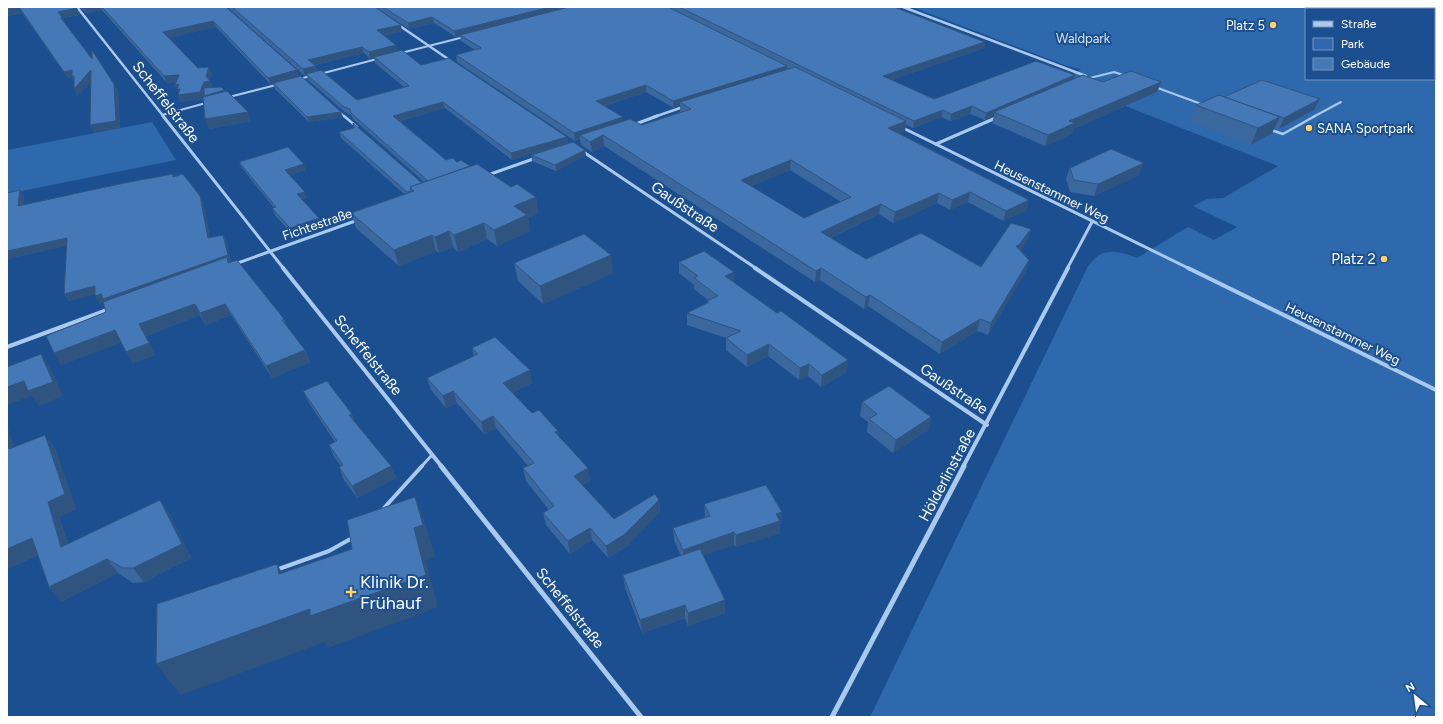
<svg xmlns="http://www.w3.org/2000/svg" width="1443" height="724" font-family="Figtree,sans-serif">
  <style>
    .green { fill: #2e69ad; fill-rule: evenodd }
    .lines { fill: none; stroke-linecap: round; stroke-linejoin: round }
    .lane-far3 { stroke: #a9c9ee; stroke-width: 2 }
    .lane-far2 { stroke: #a9c9ee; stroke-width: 2.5 }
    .lane-far1 { stroke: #a9c9ee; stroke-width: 3 }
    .lane { stroke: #a9c9ee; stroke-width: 4 }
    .street-far3 { stroke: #a9c9ee; stroke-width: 2.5 }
    .street-far2 { stroke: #a9c9ee; stroke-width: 3 }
    .street-far1 { stroke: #a9c9ee; stroke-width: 4 }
    .street { stroke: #a9c9ee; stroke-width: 5 }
    .wall { fill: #3a679d; fill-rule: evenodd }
    .shaded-wall { fill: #305480 }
    .building { fill: #4478b7; stroke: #305480; fill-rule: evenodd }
    .poi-dot { fill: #ffd166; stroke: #1b4f8f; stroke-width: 1.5 }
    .labels { text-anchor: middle; stroke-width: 4; stroke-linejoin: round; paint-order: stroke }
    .far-poi-label { font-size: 13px; fill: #fff; stroke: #1b4f8f; text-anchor: end }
    .far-park-label { font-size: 13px; fill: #cfe3fa; stroke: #1b4f8f }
    .far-street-label { font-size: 13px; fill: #fff; stroke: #1b4f8f }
    .street-label { font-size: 15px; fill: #fff; stroke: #1b4f8f }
    .poi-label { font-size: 15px; fill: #fff; stroke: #1b4f8f; text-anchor: end }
    .near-poi-label { font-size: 18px; fill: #fff; stroke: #1b4f8f; text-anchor: start }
  </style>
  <rect width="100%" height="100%" fill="#1b4f8f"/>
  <g class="green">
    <path d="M912,7H1436V717H870L1088,266C1102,247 1116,250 1137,258L1188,227L1214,240L1237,227L1193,206L1207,199L1223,198L1278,166L1085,90L1069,76L1081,69L1067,66ZM1306,9H1434V79H1306Z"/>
    <polygon points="152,122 176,160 7,194 7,150"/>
  </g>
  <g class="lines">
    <g class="lane-far3">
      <polyline points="401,53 464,37"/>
      <polyline points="320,74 377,59"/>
      <polyline points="1090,78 1114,72 1123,75"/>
      <polyline points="299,79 311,76"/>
      <polyline points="1155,87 1204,105"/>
      <polyline points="229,97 276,85"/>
      <polyline points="338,111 345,117"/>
      <polyline points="162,115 206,103"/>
      <polyline points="1313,117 1341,102"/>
    </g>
    <g class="lane-far2">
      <polyline points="344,116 357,127"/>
      <polyline points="1271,130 1283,134 1315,116"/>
    </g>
    <polyline class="lane-far1" points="421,467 432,455"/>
    <g class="lane">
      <polyline points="384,508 422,466"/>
      <polyline points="276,570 329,551 354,537"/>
    </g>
    <g class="street-far3">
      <polyline points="77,7 164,117"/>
      <polyline points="903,7 1086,76"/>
      <polyline points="397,24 451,61"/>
      <polyline points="654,117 683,107"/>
    </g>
    <g class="street-far2">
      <polyline points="163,116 284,269"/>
      <polyline points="633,125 657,116"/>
      <polyline points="901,127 1190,269"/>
      <polyline points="936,144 998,117"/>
      <polyline points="582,151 757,269"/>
      <polyline points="488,175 536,158"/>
      <polyline points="235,264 358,220"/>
      <polyline points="1067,269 1092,222"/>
    </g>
    <g class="street-far1">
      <polyline points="283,268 442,467"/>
      <polyline points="755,268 987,425"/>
      <polyline points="1188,268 1436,390"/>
      <polyline points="7,347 110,309"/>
      <polyline points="963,467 1068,268"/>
    </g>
    <g class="street">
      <polyline points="441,466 641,717"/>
      <polyline points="832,717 964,466"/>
    </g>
  </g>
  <g class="wall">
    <polygon points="7,7 77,8 79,15 63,18 65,24 92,59 114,84 118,91 120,128 94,133 91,81 77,96 74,81 72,77 68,78 22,13 7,16"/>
    <polygon points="80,7 226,7 343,117 309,122 275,89 273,84 271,85 216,27 169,38 198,68 212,74 209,80 213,88 224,90 251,121 209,129 203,99 181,102 178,95 178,93 175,85 176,82 167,83 102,10 86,13"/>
    <path d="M227,7H375L402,31L383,36L398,51L421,65L567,137L568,143L512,160L445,108L400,121L446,160L457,162L470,166L511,187L536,197L538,213L528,218L530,231L497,246L487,239L458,252L453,247L439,253L436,251L399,266L356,228L351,213L404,194L341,138L339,132L422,183L424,182L353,119L352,116L346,113L308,80L307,75L305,76ZM364,53L370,59L374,58L375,63L404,87L357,100L317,71L315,65Z"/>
    <path d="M375,7H894L985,42L984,48L891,80L934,99L1074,79L1103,82H1161L1157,92L1073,129L1072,134L1045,146L992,123L994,116L985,120L970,114L950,121L941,117L913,128L906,125L905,131L899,133L1029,200L1026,211L1003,221L968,202L950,210L937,203L893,223L879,214L831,238L866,259L981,267L1031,229L1028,239L1020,251L1029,260L1026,271L988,335L977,331L940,354L868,306L864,309L820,280L815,282L604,146L592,152L581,145L580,139L575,141L457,62L456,55L475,50L461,41L460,36L456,37L434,23L409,29ZM646,92L674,108L680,106V112L642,125L623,121L604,106ZM790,170L841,202L804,218L751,186Z"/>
    <polygon points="1224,97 1314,110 1279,129 1274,128 1272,133 1251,145 1190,121 1196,105"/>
    <polygon points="531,155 586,155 556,171 532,161"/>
    <polygon points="239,162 306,170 289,175 307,198 302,200 319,218 321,224 292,234 275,215 272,208 274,208 242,168"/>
    <polygon points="1070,168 1139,175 1094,196 1070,192 1066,179"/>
    <polygon points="173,174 174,177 200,196 203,203 210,238 223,235 226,241 231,262 230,263 284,319 287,326 305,350 310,362 272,378 231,315 206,325 200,315 146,336 155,355 133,363 121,342 61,365 106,312 103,302 99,303 95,294 68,301 66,246 7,259 7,193 20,190 24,196 23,205"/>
    <polygon points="679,262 734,282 847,372 821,387 808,376 799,380 768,356 747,367 726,350 726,338 687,325 687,313 707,303 707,301 708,300 694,289 694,285 679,273"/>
    <polygon points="514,263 613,273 543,304 518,281"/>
    <polygon points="472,348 532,383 512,393 532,413 558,431 559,437 588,468 590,481 582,485 614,519 659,500 660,512 626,547 608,558 592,540 570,554 546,525 543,513 549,510 526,481 523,468 528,466 496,428 484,434 457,403 446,408 431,390 427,378 474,356"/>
    <polygon points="303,391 352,414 355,422 391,466 396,478 357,498 344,480 339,467 341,466 334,457 329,445 335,442 309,403"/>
    <polygon points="862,402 931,417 928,430 893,453 867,432 868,422 860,416"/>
    <polygon points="45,435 55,449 76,509 59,517 68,544 160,500 169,514 191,558 144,582 133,583 118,573 62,601 49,587 38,555 7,569 14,447"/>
    <polygon points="704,504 782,512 781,525 780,525 780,533 736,547 734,545 703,555 725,600 725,613 688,626 685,618 642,633 625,588 623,575 681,556 674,540 673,528 705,517 705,516"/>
  </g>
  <g class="shaded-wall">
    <polygon points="19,7 22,13 7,16 7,9"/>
    <polygon points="83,7 101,7 102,10 86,13"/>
    <polygon points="550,7 575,7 460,35 460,36 456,37 454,31"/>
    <polygon points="77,8 79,15 63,18 66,24 64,24 58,12"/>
    <polygon points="432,17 434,23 409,29 408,23"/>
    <polygon points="213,21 216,27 166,39 163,32"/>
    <polygon points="401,25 402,31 378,37 377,30"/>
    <polygon points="985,42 984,48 882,83 883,76"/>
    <polygon points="396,45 398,52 374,57 374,58 370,59 369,52"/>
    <polygon points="362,47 364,53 310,66 308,60"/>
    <polygon points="316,66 318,73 306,74 307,75 305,76 303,69"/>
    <polygon points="787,66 787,72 680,102 680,106 674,108 673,101"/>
    <polygon points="209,67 212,74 209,81 210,81 213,88 224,90 226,96 206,101 204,96 203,99 181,102 178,95 179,95 175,85 206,76"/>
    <polygon points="72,70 78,82 75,83 72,77 68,78 64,72"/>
    <polygon points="91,70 95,77 77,96 74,89"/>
    <polygon points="297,70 299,77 271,85 268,78"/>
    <polygon points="179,75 182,82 167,83 164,76"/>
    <polygon points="1075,75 1073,82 994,112 994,116 985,120 986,113"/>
    <polygon points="1161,82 1157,92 1073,129 1072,134 1045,146 1048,135 1069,121"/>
    <polygon points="114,84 118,91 120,128 94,133 90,125"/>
    <polygon points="646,85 646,92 596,108 596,101"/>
    <polygon points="1320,99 1314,110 1279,129 1284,118"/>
    <polygon points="443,102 445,108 395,122 393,116"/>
    <polygon points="972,106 970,114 950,121 951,114"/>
    <polygon points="943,110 941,117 913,128 914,121"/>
    <polygon points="248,112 251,121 209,129 205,119"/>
    <polygon points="341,112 343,117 309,122 307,117"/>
    <polygon points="623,117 624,124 580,135 580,139 575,141 574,133"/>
    <polygon points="1280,117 1272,133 1251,145 1258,128"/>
    <polygon points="906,121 905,131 887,138 888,128"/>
    <polygon points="603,135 604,146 592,152 590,142"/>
    <polygon points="567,137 568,143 512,160 511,153"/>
    <polygon points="585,150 586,155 556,171 555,165"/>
    <polygon points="791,160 790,170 741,190 741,180"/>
    <polygon points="1144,163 1139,175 1094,196 1098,184"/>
    <polygon points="304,164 306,170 287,176 285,170"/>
    <polygon points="20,190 24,196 22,212 18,206"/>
    <polygon points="305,192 307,198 299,200 297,194"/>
    <polygon points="970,192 968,202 950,210 952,200"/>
    <polygon points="939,193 937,203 893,223 895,212"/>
    <polygon points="200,196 203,203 211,245 208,238"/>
    <polygon points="536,197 538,213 528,218 530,231 497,246 494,230 514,206"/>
    <polygon points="1029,200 1026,211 1003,221 1006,211"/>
    <polygon points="881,204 879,214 820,243 821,232"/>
    <polygon points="319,218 321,224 292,234 290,228"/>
    <polygon points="484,223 487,239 458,252 454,235"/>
    <polygon points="1031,229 1028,239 1016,256 1016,246"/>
    <polygon points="449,231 453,247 439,253 435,237"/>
    <polygon points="223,235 226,241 231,262 229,262 232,268 99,303 95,296"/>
    <polygon points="432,235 436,251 399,266 394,250"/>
    <polygon points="67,238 71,245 7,259 7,251"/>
    <polygon points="611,255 613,273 543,304 540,286"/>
    <polygon points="1029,260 1026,271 988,335 991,323"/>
    <polygon points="821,268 820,280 815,282 816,271"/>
    <polygon points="734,272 734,283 725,276"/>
    <polygon points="95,286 99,293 68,301 64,294"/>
    <polygon points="870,295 868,306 864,309 866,297"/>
    <polygon points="195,304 200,315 146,336 155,355 133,363 126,352 139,324"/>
    <polygon points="225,304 231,315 206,325 200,313"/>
    <polygon points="980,319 977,331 940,354 942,342"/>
    <polygon points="115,330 122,342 61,365 54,353"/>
    <polygon points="769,344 768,356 747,367 747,355"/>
    <polygon points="305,350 310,362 272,378 266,366"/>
    <polygon points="41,354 51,369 63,396 39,406 31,396 7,405 7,387"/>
    <polygon points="848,360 847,372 821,387 822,375"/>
    <polygon points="809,364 808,376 799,380 800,368"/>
    <polygon points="530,370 532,383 506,396 503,383"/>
    <polygon points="453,391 457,403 446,408 443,396"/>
    <polygon points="352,414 356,426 349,415"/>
    <polygon points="493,416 496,428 484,434 481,422"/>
    <polygon points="931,417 928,430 893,453 896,440"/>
    <polygon points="7,425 20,464 9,449 7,444"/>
    <polygon points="558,431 560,443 555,432"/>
    <polygon points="45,435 55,449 76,509 59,517 73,561 61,547 48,502"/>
    <polygon points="391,466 396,478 357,498 352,486"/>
    <polygon points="588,468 590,481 576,488 574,476"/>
    <polygon points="415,497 427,529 435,557 426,561 438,607 328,648 325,642 181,695 156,664 414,528"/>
    <polygon points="160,500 169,514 191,558 144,582 133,568"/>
    <polygon points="659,500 660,512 626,547 608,558 606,546"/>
    <polygon points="782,512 781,525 780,525 780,533 736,547 736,535 776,514"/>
    <polygon points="590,528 592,540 570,554 568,541"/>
    <polygon points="734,532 734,545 684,562 683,550"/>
    <polygon points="32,538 44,552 7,569 7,549"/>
    <polygon points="107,559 118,573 62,601 49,587"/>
    <polygon points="277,564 296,596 279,574"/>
    <polygon points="725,600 725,613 688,626 688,613"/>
    <polygon points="685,605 685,618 642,633 640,620"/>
  </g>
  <g class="building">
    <polygon points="7,7 75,7 77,8 58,12 62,17 61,18 92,59 92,50 114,84 116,121 90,125 91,70 74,89 74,76 72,76 72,70 64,72 19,7 7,9"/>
    <polygon points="102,7 226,7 297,70 268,78 213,21 163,32 198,68 209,67 206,76 210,81 204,82 200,92 178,95 180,89 177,90 179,84 175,85 179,75 164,76"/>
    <polygon points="232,7 375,7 401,25 377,30 396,45 369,52 362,47 308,60 316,66 303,69"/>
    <polygon points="383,7 550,7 454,31 432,17 408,23"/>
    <polygon points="569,7 668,7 787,66 673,101 646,85 596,101 623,117 574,133 456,55 481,48 460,35"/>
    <polygon points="679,7 894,7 985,42 883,76 934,99 1036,61 1075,75 986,113 972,106 951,114 943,110 914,121"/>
    <polygon points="402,50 421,65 449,58 567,137 511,153 443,102 393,116 446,160 453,158 457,162 461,160 470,166 428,181 351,113 350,109 344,107 306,74 321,70 357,100 409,86 374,57"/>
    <path d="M795,67L906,121L888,128L1029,200L1006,211L970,192L952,200L939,193L895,212L881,204L821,232L866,259L921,233L981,267L1011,223L1031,229L1019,245L1016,246L1029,260L991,323L980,319L942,342L870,295L866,297L821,268L816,271L603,135L590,142L580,135L630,119L642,125L691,109L680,102ZM791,160L851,197L804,218L741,180Z"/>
    <polygon points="1131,71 1161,82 1069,121 1075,123 1048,135 994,112 1083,75 1103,82"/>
    <polygon points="301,76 341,112 307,117 273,83"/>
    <polygon points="1262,80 1320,99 1284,118 1224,97"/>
    <polygon points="221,87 224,90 204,96 204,88"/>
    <polygon points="227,91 248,112 205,119 203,97"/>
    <polygon points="1219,95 1280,117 1258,128 1196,105"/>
    <polygon points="353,123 422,183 410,187 411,191 407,192 339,132 354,128"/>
    <polygon points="573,142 585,150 555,165 531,155"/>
    <polygon points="288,147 304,164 285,170 305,192 297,194 319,218 290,228 272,208 276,207 239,162"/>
    <polygon points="1111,149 1144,163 1098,184 1074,180 1070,168"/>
    <polygon points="477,164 511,187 517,184 536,197 514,206 527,215 494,230 484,223 454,235 449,231 435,237 432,235 394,250 351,213 414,191 410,187"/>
    <polygon points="173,174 173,177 183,174 200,196 208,238 223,235 228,255 103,299 101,294 95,296 95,286 64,294 67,238 7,251 7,193 20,190 18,206 124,183"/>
    <polygon points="584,234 611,255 540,286 514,263"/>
    <polygon points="704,251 734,272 725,276 777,313 781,311 848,360 822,375 809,364 800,368 769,344 747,355 726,338 741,331 687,313 709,302 707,301 718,296 694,278 698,276 679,262"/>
    <polygon points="227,257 228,263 237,260 284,319 282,320 305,350 266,366 225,304 200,313 195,304 139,324 149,343 126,352 115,330 54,353 46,336 106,312 103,302"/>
    <polygon points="495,337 530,370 503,383 532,413 539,410 558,431 555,432 588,468 574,476 614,519 655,494 659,500 625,534 606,546 590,528 568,541 543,513 554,506 523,468 534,463 493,416 481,422 453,391 443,396 427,378 478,354 472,348"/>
    <polygon points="41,354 53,382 28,391 24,381 7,387 7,367"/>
    <polygon points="327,381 352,414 349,415 391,466 352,486 339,467 343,465 329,445 337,441 303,391"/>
    <polygon points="889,386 931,417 896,440 869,419 877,414 862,402"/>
    <polygon points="45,435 65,494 48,502 61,547 160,500 182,544 133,568 123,568 107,559 49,587 32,538 7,549 7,444 9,449"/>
    <polygon points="766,485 782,512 776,514 780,521 736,535 734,532 683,550 673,528 710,516 704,504"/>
    <polygon points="415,497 423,525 414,528 426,575 310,616 310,609 156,664 157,604 277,564 279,574 352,549 347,520"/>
    <polygon points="700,549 725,600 688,613 685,605 640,620 623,575"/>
  </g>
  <g class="poi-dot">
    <circle cx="1273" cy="25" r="4"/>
    <circle cx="1309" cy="128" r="4"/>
    <circle cx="1384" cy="259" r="4"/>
    <path d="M349 586h4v4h4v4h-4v4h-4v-4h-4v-4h4z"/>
  </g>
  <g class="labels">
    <g class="far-poi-label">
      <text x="1265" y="30">Platz 5</text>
      <text x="1317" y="133" text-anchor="start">SANA Sportpark</text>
    </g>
    <g class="far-park-label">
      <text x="1083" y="43">Waldpark</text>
    </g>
    <g class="far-street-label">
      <text transform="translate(1052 191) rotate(26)" y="5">Heusenstammer Weg</text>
      <text transform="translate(317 224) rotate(-19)" y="5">Fichtestraße</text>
      <text transform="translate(1343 333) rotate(26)" y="5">Heusenstammer Weg</text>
    </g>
    <g class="street-label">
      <text transform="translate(166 102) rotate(52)" y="5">Scheffelstraße</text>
      <text transform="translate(685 207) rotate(34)" y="5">Gaußstraße</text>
      <text transform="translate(368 355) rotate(51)" y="5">Scheffelstraße</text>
      <text transform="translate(954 389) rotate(34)" y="5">Gaußstraße</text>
      <text transform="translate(947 475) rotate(-62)" y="5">Hölderlinstraße</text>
      <text transform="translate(570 608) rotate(51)" y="5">Scheffelstraße</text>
    </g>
    <g class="poi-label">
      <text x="1376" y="264">Platz 2</text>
    </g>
    <g class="near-poi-label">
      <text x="360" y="588">Klinik Dr.<tspan x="360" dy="21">Frühauf</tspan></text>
    </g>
  </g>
  <rect width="1443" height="724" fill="none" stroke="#ffffff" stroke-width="16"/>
  <rect x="1305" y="8" width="130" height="72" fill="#1b4f8f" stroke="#7695bc"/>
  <rect x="1313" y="21" width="20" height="6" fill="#a9c9ee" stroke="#7695bc"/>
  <text x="1341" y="28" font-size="12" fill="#ffffff">Straße</text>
  <rect x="1313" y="38" width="20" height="12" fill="#2e69ad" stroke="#7695bc"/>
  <text x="1341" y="48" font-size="12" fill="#ffffff">Park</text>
  <rect x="1313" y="58" width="20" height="12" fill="#4478b7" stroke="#7695bc"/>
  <text x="1341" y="68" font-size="12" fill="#ffffff">Gebäude</text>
  <g transform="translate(1415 696) rotate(331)" stroke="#1b4f8f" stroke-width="3" paint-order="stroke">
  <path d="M0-3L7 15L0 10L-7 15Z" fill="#ffffff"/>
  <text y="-6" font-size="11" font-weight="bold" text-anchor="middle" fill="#ffffff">N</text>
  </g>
</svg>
